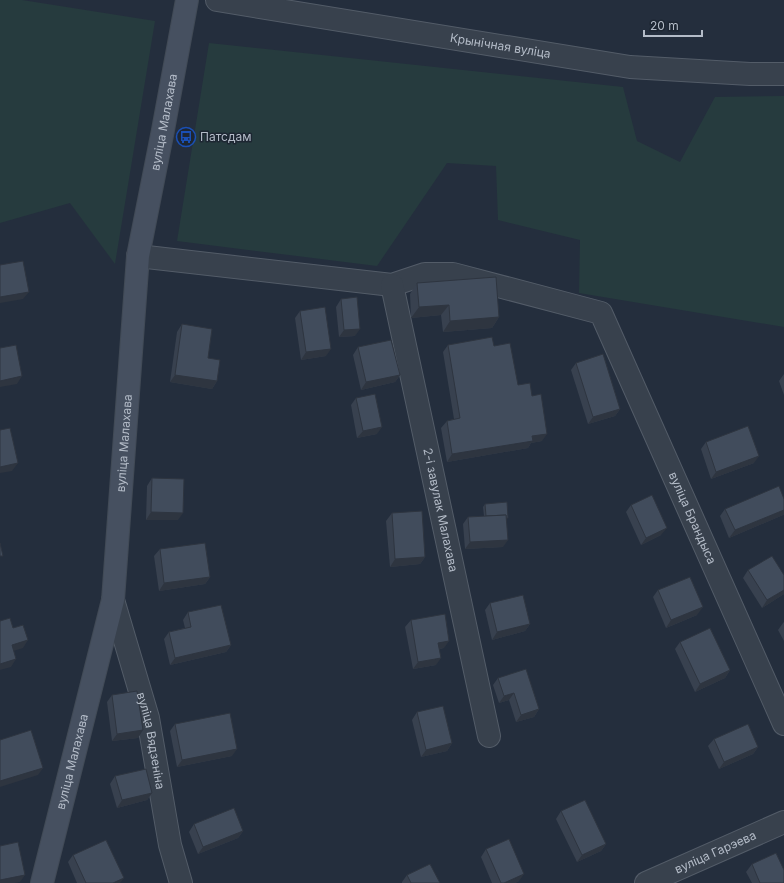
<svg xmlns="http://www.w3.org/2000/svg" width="784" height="883" font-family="Inter,sans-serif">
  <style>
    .green { fill: #263b3e }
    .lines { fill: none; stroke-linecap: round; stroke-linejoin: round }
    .street-casing { stroke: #535c68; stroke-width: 24 }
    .secondary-casing { stroke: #414a56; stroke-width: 24 }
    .street { stroke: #38414d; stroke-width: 22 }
    .secondary { stroke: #465060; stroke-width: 22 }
    .wall { fill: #38414f }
    .shaded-wall { fill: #2e3540 }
    .building { fill: #414c5c; stroke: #2e3540 }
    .labels { text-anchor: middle; stroke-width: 3; stroke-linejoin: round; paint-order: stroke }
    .street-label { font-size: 12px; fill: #b4bcc8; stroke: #1d2632 }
    .poi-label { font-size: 12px; fill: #b4bcc8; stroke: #1d2632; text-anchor: start }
  </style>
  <rect width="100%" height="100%" fill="#242e3d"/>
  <g class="green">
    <polygon points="0,0 22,0 155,21 115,264 70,203 0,223"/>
    <polygon points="209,43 623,87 637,141 680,162 715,97 784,96 784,327 579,293 580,240 498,220 496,166 447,163 377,266 177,241"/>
  </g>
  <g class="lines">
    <g class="street-casing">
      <g id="street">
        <path id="s1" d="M217,0L630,67L750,74H784"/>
        <path id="s2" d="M138,256L392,285L425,274H453L601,313L784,724"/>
        <path id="s3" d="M392,285L489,736"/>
        <path id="s4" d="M113,600L148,718L170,845L181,883"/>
        <path id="s5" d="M646,883L784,822"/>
      </g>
    </g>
    <g class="secondary-casing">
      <g id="secondary">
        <path id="s6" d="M42,883L113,600L138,256L163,130L187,0"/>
      </g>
    </g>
    <use href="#street" class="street"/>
    <use href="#secondary" class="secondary"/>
  </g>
  <g class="wall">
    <polygon points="417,283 499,317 492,328 443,332 441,315 411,318 410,294"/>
    <polygon points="341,299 355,336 339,337 336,307"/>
    <polygon points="300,311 326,356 301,360 295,318"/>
    <polygon points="182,324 208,358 217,381 212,389 170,382 177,332"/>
    <polygon points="448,345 494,346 518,385 532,396 542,441 531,443 528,448 447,462 441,428 447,421 454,419 443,352"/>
    <polygon points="358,347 400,375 395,382 361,390 353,355"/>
    <polygon points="576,363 620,409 615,416 588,424 571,370"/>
    <polygon points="784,374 784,395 779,381"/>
    <polygon points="356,398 377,434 357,438 351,405"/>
    <polygon points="706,442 754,463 711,479 701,449"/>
    <polygon points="152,478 178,520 146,520 147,486"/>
    <polygon points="784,499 784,514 783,515 729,538 720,516 725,509"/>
    <polygon points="485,504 506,520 503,547 465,549 463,524 468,517 484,516 483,507"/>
    <polygon points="631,505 661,535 641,545 626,512"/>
    <polygon points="392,513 425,557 420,564 390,567 386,521"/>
    <polygon points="160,549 210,577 205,584 159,591 154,556"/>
    <polygon points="748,570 784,575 784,594 762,608 743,578"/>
    <polygon points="658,590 697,615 666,628 653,597"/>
    <polygon points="490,603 530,624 525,631 492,640 485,610"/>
    <polygon points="188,612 231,645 226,652 170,665 164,639 169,632 185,628 183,620"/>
    <polygon points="411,620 444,648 439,649 436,665 413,669 405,627"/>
    <polygon points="784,622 784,641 778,630 783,623"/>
    <polygon points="680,642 730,670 725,678 695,692 675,649"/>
    <polygon points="498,678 539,709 534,717 516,722 509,700 499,703 493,685"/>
    <polygon points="112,695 143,730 138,738 112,741 107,702"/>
    <polygon points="417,712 452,743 447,751 421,757 412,720"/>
    <polygon points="175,724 232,756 177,767 170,731"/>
    <polygon points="714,739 758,747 753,754 719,769 708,746"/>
    <polygon points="115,776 152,793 147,800 117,808 110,784"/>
    <polygon points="561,811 606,844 601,851 577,862 556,819"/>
    <polygon points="194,824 243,831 238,838 198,854 189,832"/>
    <polygon points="486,849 519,881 515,883 492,883 481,857"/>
    <polygon points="73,855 120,883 77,883 68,862"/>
    <polygon points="752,864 784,883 752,883 746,872"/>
    <polygon points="407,875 440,883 402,883 402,882"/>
  </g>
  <g class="shaded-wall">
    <polygon points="29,292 23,299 0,303 0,297"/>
    <polygon points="449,305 441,315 411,318 419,307"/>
    <polygon points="499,317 492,328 443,332 450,321"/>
    <polygon points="360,329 355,336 339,337 344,330"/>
    <polygon points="331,349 326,356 301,360 306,352"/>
    <polygon points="175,375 217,381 212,389 170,382"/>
    <polygon points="400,375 395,382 361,390 366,382"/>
    <polygon points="22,376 17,384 0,387 0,381"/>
    <polygon points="620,409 615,416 588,424 593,417"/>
    <polygon points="382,427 377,434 357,438 363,431"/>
    <polygon points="547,434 542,441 531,443 528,448 447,462 452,454 532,436"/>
    <polygon points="759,456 754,463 711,479 716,472"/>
    <polygon points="18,463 12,471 0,473 0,467"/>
    <polygon points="784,510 784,514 783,515 729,538 735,530"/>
    <polygon points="151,512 183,513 178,520 146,520"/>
    <polygon points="667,528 661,535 641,545 646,538"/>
    <polygon points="508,540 503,547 465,549 470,542"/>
    <polygon points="425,557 420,564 390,567 395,559"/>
    <polygon points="210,577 205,584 159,591 164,583"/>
    <polygon points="784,590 784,594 762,608 767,600"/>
    <polygon points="703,607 697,615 666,628 671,620"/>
    <polygon points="530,624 525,631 492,640 497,632"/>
    <polygon points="28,640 23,648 7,653 12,645"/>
    <polygon points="449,641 444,648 433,650 438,643"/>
    <polygon points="231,645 226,652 170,665 175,658"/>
    <polygon points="441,658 436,665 413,669 418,662"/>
    <polygon points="16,659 11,667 0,670 0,664"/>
    <polygon points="730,670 725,678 695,692 700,684"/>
    <polygon points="514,693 509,700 499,703 504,696"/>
    <polygon points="539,709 534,717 516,722 521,715"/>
    <polygon points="143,730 138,738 112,741 117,734"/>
    <polygon points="452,743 447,751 421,757 426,750"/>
    <polygon points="758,747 753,754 719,769 724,762"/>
    <polygon points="237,749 232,756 177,767 182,760"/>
    <polygon points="43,768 38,775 0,787 0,781"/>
    <polygon points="152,793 147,800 117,808 122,800"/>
    <polygon points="243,831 238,838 198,854 203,847"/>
    <polygon points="606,844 601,851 577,862 582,855"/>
    <polygon points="524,874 519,881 515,883 504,883"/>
    <polygon points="25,875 20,882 15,883 0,883 0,880"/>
    <polygon points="124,878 120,883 113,883"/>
  </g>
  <g class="building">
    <polygon points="23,261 29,292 0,297 0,265"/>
    <polygon points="496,277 499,317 450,321 449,305 419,307 417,283"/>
    <polygon points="357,297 360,329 344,330 341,299"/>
    <polygon points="325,307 331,349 306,352 300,311"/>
    <polygon points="182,324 212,329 208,358 220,360 217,381 175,375"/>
    <polygon points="492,337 494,346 510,343 518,385 530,383 532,396 541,394 547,434 532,436 533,441 452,454 447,421 460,418 448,345"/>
    <polygon points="391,340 400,375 366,382 358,347"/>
    <polygon points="16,345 22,376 0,381 0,348"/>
    <polygon points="603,354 620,409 593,417 576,363"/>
    <polygon points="375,394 382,427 363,431 356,398"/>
    <polygon points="748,426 759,456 716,472 706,442"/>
    <polygon points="10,428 18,463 0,467 0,430"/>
    <polygon points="152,478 184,479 183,513 151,512"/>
    <polygon points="779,486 784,499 784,510 735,530 725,509"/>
    <polygon points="652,495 667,528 646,538 631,505"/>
    <polygon points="507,502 508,518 506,518 506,515 486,516 485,504"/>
    <polygon points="422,511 425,557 395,559 392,513"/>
    <polygon points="506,515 508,540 470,542 468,517"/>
    <polygon points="0,543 3,556 0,556"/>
    <polygon points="205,543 210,577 164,583 160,549"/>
    <polygon points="772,556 784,575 784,590 767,600 748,570"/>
    <polygon points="690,577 703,607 671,620 658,590"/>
    <polygon points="523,595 530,624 497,632 490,603"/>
    <polygon points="221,605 231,645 175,658 169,632 191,627 188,612"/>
    <polygon points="445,614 449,641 438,643 441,658 418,662 411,620"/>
    <polygon points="10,618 13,628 23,625 28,640 12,645 16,659 0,664 0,621"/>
    <polygon points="710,628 730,670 700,684 680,642"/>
    <polygon points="526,669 539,709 521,715 514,693 504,696 498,678"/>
    <polygon points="137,691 143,730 117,734 112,695"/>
    <polygon points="443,706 452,743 426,750 417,712"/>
    <polygon points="230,713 237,749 182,760 175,724"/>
    <polygon points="748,724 758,747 724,762 714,739"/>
    <polygon points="31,730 43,768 0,781 0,740"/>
    <polygon points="146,769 152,793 122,800 115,776"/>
    <polygon points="585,800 606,844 582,855 561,811"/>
    <polygon points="234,808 243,831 203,847 194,824"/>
    <polygon points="509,839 524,874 504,883 501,883 486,849"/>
    <polygon points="106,840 124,878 113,883 86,883 73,855"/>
    <polygon points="18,842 25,875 0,880 0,846"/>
    <polygon points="776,853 784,870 784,883 760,883 752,864"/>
    <polygon points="430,864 440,883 411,883 407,875"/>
  </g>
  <defs>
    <g id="bus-ring" transform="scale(1)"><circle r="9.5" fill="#1d2632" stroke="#1a4fb4" stroke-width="1.5"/><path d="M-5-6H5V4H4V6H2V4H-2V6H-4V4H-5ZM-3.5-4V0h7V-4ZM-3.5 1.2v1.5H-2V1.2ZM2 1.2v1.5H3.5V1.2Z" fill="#1a4fb4"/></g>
  </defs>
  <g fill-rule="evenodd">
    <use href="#bus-ring" x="186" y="137"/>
  </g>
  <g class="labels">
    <g class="street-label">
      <text dy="4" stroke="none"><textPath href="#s1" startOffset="287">Крынічная вуліца</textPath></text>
      <text dy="4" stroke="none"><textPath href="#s6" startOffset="773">вуліца Малахава</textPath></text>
      <text dy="4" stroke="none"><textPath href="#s6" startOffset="449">вуліца Малахава</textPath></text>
      <text dy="4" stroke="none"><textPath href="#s3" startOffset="230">2-і завулак Малахава</textPath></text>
      <text dy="4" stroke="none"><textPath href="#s2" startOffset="696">вуліца Брандыса</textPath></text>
      <text dy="4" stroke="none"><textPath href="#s4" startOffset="146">вуліца Вядзеніна</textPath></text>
      <text dy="4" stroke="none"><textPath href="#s6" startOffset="125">вуліца Малахава</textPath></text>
      <text dy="4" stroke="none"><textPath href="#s5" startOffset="76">вуліца Гарэева</textPath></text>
    </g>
    <g class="poi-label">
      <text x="200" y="141">Патсдам</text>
    </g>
  </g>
  <path d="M644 30v6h58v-6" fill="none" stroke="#b4bcc8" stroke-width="2"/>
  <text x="650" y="30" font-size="12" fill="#b4bcc8" stroke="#1d2632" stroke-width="3" paint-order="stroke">20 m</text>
</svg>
